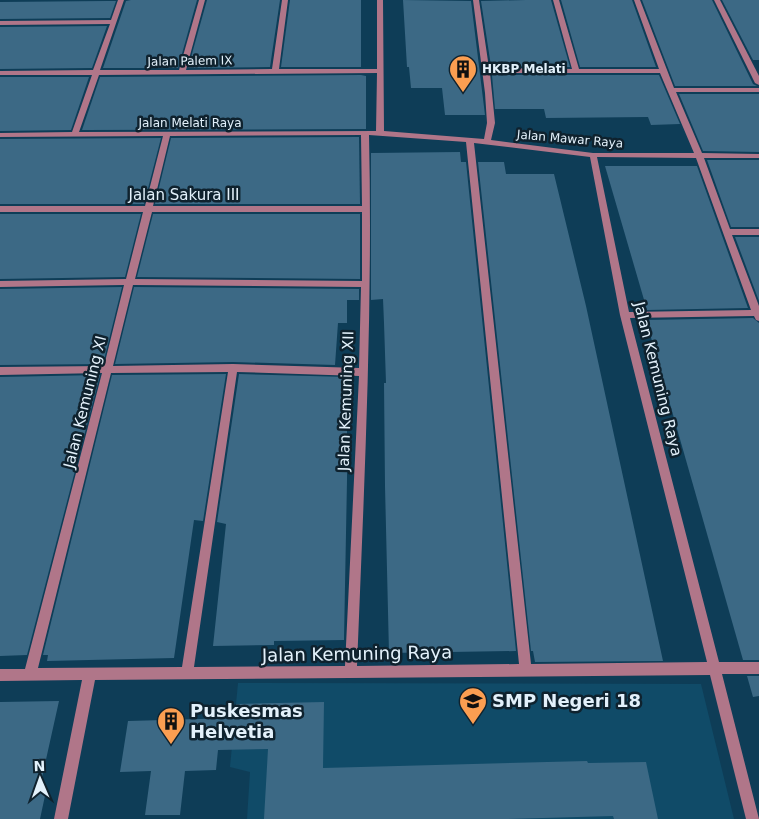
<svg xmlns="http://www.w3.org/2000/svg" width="759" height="819" font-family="'DejaVu Sans',sans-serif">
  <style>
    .built { fill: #104b68 }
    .building { fill: #3c6985 }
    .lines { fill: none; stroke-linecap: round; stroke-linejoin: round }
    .street { fill: #b07689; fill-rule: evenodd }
    .labels { text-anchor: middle; stroke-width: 5; stroke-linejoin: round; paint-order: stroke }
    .far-street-label { font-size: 12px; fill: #e3f1fb; stroke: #0f222e }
    .far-poi-label { font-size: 12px; font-weight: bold; fill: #e3f1fb; stroke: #0f222e; text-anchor: start }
    .street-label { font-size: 15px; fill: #e3f1fb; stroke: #0f222e }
    .near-street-label { font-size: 18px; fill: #e3f1fb; stroke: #0f222e }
    .near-poi-label { font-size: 18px; font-weight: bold; fill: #e3f1fb; stroke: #0f222e; text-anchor: start }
  </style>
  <rect width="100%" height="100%" fill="#0e3d57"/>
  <polygon class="built" points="238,683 701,684 734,819 247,819 250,772 230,767"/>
  <g class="building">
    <polygon points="131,0 197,0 178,68 103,68 126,1"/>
    <polygon points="207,0 280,0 270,67 188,68"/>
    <polygon points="290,0 361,0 361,67 281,67"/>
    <polygon points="403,0 471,1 485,115 445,115 442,88 411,88 409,67 407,67"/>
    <polygon points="526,0 551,0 570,67 491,66 481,1"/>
    <polygon points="561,0 632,0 656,67 580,67"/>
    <polygon points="642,0 712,0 753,84 757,86 675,86"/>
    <polygon points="722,0 759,0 759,60 753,60"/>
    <polygon points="106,1 116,1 110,18 0,19 0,2"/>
    <polygon points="107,26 92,68 0,69 0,27"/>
    <polygon points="361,75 366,76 366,129 82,130 100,77"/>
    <polygon points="492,75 659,75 680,124 651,125 648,117 546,118 544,109 495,109"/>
    <polygon points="0,77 89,77 71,130 0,131"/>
    <polygon points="679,94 759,94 759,152 703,151"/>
    <polygon points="359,137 360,204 155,204 171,138"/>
    <polygon points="161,138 144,204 0,204 0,139"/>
    <polygon points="460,152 461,162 466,162 516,651 389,653 385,486 384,383 386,383 384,323 383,299 371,300 371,153"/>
    <polygon points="707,160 759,160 759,227 731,227"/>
    <polygon points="478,162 504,162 506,174 554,174 586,306 663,661 535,662 533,651 531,651"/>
    <polygon points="605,166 697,166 748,308 647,310"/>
    <polygon points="0,214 141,214 125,277 0,279"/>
    <polygon points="153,214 360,214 360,279 137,277"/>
    <polygon points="735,237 759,237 759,301"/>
    <polygon points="122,287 103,364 0,365 0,289"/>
    <polygon points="134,287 359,289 359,300 347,300 347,323 338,323 335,365 233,362 115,364"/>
    <polygon points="753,318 759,323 759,660 743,660 646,320"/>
    <polygon points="226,374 203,521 194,520 174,658 47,661 48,655 43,655 112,375"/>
    <polygon points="239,374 347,377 347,480 344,640 274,641 274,645 213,646 226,524 217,522"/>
    <polygon points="100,375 27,655 0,656 0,377"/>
    <polygon points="747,676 759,676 759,696 753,697"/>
    <polygon points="59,701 39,791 46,791 40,819 0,819 0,702"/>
    <polygon points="324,702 323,768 587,761 588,763 646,762 658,819 614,819 613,816 508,819 264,819 268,749 218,750 216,770 185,771 180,815 145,815 151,771 120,772 128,721 235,718 236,704"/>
  </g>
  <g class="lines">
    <g class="street">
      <path d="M118,0H124L100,70H179L199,0H205L186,70L272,69L282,0H288L279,69H377V0H383L384,131L484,139L487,123L485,93L473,0H479L489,68L572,69L553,0H559L579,69H659L634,0H640L674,88H759V92H676L702,153L759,154V158H704L730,229H759V235H732L759,306V321L756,320L754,316L630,318L719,662H759V674H722L759,819H746L710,675L95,680L68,819H54L82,680L0,681V669H25L102,373L0,375V367L104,366L124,285L0,287V281L126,279L143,212H0V206H145L163,136L0,137V133L72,132L92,75H0V71L93,70L110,24L0,25V21L111,20ZM377,73L376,131L79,132L99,75ZM490,73H660L694,153H593L491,140L495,123ZM361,135L362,206H153L170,136ZM369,135L466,142L519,664L357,666C364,489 373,312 369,135ZM474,143L590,157L620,315L707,662L531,664ZM597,157L696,158L751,310L629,312ZM152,212H362V281L135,279ZM133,285L361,287L359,368L233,364L113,366ZM228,372L182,667L38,668L111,373ZM237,372L359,376L345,666L194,667Z"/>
      <polygon points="714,0 720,0 759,76 759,85 755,83"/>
    </g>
  </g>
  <defs>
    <g id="building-pin" transform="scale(1.4375)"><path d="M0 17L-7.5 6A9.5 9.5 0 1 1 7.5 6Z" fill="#fb9e51" stroke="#0f222e"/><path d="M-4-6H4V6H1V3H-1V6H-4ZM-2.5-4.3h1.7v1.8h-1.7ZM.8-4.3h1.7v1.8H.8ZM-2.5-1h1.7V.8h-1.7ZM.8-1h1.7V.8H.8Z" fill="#111"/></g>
    <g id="school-pin" transform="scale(1.4375)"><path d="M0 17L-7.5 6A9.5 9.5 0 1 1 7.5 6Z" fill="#fb9e51" stroke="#0f222e"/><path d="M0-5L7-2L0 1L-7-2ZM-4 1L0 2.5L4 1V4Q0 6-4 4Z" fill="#111"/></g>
  </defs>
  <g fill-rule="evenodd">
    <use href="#building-pin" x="463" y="69"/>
    <use href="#school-pin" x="473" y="701"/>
    <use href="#building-pin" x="171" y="721"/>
  </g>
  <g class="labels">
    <g class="far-street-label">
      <text transform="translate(190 61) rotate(-1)" y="4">Jalan Palem IX</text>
      <text x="190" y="127">Jalan Melati Raya</text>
      <text transform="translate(570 139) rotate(5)" y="4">Jalan Mawar Raya</text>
    </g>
    <g class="far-poi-label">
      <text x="482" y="73">HKBP Melati</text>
    </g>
    <g class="street-label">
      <text x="184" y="200">Jalan Sakura III</text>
      <text transform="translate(658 379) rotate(76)" y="5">Jalan Kemuning Raya</text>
      <text transform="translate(346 401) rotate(-88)" y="5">Jalan Kemuning XII</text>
      <text transform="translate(85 402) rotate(-76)" y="5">Jalan Kemuning XI</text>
    </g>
    <g class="near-street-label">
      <text transform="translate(357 654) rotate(-1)" y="6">Jalan Kemuning Raya</text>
    </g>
    <g class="near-poi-label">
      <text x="492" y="707">SMP Negeri 18</text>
      <text x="190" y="717">Puskesmas<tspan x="190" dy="21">Helvetia</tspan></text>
    </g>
  </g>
  <g transform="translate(40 779) rotate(358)" stroke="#0f222e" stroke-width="4" paint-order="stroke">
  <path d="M0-4L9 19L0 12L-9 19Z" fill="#e3f1fb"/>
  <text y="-8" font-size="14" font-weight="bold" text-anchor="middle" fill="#e3f1fb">N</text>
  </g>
</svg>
